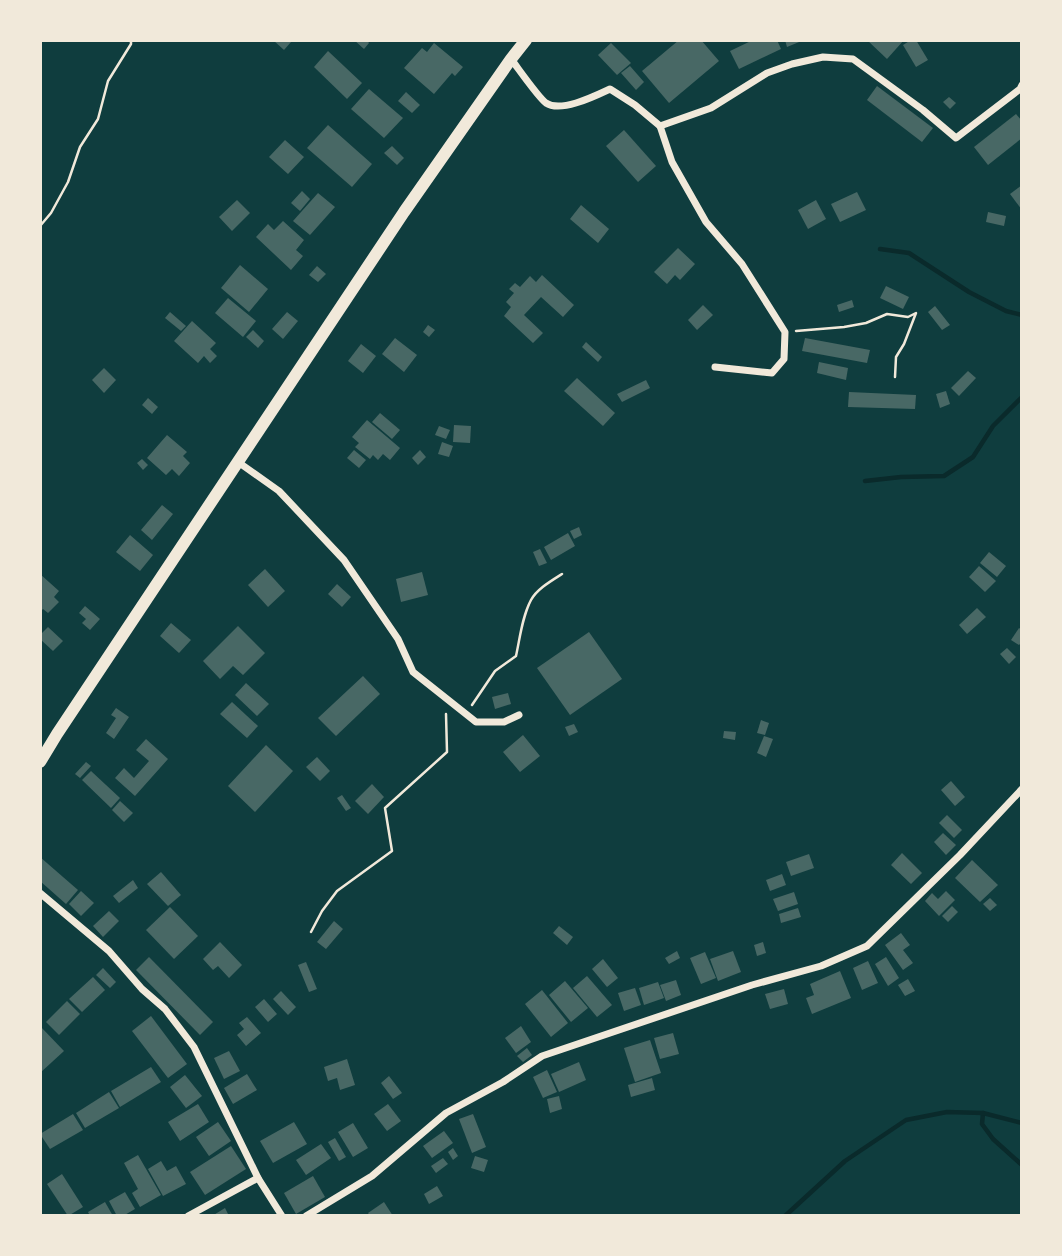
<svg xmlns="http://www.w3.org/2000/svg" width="1062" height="1256" font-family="Jost,sans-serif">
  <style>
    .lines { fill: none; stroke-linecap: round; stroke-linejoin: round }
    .stream { stroke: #0a2a2b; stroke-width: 4.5 }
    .building { fill: #486865 }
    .path { stroke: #f1e9da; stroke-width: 2.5 }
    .minor { stroke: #f1e9da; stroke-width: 7 }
    .secondary { stroke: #f1e9da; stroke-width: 12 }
  </style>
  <rect width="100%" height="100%" fill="#0f3d3e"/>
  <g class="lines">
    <g class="stream">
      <polyline points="880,249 909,253 969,292 1006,311 1022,315"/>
      <polyline points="865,481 901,477 944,476 973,457 993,426 1022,397"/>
      <polyline points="983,1113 982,1124 993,1139 1022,1165"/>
      <polyline points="785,1216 845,1161 906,1120 947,1112 983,1113 1022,1123"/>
    </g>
  </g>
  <g class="building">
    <polygon points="273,40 290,40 291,42 284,50"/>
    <polygon points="354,40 367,40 369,43 364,49"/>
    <polygon points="679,40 701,40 719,61 669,103 642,71"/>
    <polygon points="753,40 777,40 781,49 739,69 730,51"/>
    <polygon points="785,40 804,40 787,47"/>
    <polygon points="867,40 904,40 887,59"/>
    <polygon points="911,40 916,40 928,60 916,67 903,45"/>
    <polygon points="434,43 463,67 455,76 452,73 434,94 404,68 422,48 427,52"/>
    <polygon points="611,43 631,63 617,75 598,55"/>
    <polygon points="328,51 362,83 347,99 314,67"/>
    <polygon points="630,66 644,82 636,90 621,73"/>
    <polygon points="877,86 933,128 922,142 867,100"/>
    <polygon points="369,89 403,118 384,138 351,109"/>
    <polygon points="406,92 420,105 412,113 398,101"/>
    <polygon points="949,97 956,103 950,109 943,102"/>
    <polygon points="1016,114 1022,121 1022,138 988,165 974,147"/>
    <polygon points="328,125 372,164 352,187 307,148"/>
    <polygon points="624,130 656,166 638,182 606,146"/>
    <polygon points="285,140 304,157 288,174 269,157"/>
    <polygon points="392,146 404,158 397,165 384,153"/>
    <polygon points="1022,185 1022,210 1010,194"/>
    <polygon points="302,191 310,199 300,211 291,203"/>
    <polygon points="857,192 866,210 840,222 831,204"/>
    <polygon points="318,193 335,207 310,235 293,221"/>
    <polygon points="237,200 250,213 232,231 219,217"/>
    <polygon points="816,200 826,219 808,229 798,210"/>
    <polygon points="581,205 609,229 598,243 570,219"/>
    <polygon points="988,212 1006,216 1004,226 986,222"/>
    <polygon points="283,221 304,240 296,250 303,256 291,270 256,237 268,224 274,230"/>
    <polygon points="678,248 695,264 680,280 675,275 667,284 654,272"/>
    <polygon points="240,265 268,289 249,312 221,288"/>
    <polygon points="317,266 326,274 318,282 309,275"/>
    <polygon points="542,275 574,305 563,317 541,297 524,315 543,333 533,343 504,316 511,307 506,302 514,293 509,289 515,283 520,287 530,276 536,282"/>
    <polygon points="886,286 909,297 903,309 880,298"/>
    <polygon points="228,298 256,321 243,337 215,313"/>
    <polygon points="852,300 854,307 839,312 837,305"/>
    <polygon points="703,305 713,315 697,330 688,320"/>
    <polygon points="935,306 950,325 942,330 928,312"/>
    <polygon points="170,312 186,326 181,331 165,318"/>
    <polygon points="287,312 298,321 283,339 272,329"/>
    <polygon points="192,321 216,343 210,349 217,356 210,363 204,356 198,363 174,341"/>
    <polygon points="428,325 435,330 429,337 423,332"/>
    <polygon points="253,330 264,341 258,348 246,337"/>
    <polygon points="395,338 417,355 404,372 382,354"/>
    <polygon points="805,338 870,350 867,363 802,351"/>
    <polygon points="586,342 602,357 598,362 582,347"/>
    <polygon points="361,344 376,356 363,373 348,361"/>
    <polygon points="819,362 848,368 846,380 817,373"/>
    <polygon points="104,368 116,380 104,393 92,380"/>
    <polygon points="968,371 976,378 959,396 951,388"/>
    <polygon points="577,378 615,413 603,426 564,391"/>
    <polygon points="646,380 650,388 622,402 617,394"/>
    <polygon points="946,391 950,404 940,408 936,394"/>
    <polygon points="849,392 916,395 915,409 848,407"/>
    <polygon points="148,398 158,407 152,414 142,405"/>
    <polygon points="380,413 400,430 392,439 372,422"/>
    <polygon points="367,420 400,448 390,460 383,454 378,460 373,455 370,459 355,447 359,443 352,437"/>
    <polygon points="454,425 471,426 470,443 453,442"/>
    <polygon points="439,426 450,430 446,439 435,435"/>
    <polygon points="167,435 187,452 183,456 190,463 179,476 172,469 166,475 147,458"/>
    <polygon points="442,442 453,446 449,457 438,454"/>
    <polygon points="354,450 366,460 359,468 347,458"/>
    <polygon points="420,450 426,457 418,465 412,458"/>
    <polygon points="142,459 148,465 143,470 137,463"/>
    <polygon points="162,505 173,514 152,540 141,530"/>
    <polygon points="579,527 582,535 574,539 570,531"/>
    <polygon points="568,533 575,546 551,560 544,547"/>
    <polygon points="130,535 153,555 140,571 116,552"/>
    <polygon points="540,549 547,563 539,566 533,552"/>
    <polygon points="989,552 1006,566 997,577 980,563"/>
    <polygon points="979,566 996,581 985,592 969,577"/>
    <polygon points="265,569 285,591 268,607 248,585"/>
    <polygon points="422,572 428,595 401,602 396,579"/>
    <polygon points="40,574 59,591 54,597 59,602 48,613 43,609 40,612"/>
    <polygon points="337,584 351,597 342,607 328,594"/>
    <polygon points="85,606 100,619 90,630 82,623 86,619 79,613"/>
    <polygon points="977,608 986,617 967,634 959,625"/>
    <polygon points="171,623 191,640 179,653 160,636"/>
    <polygon points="238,626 265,653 243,675 233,666 220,679 203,661"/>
    <polygon points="48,627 63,641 53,651 40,639 40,635"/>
    <polygon points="1019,628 1022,630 1022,642 1019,645 1011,640"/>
    <polygon points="589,632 622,679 570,715 537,668"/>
    <polygon points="1007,648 1016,657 1009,664 1000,654"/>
    <polygon points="363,676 380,694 336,736 318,718"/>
    <polygon points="246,683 269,704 257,716 235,695"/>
    <polygon points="508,693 511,704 495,709 492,697"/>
    <polygon points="232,702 258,726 247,738 220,714"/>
    <polygon points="116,708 129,717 114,739 106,733 116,718 111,715"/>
    <polygon points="761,720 769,723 765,735 757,733"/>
    <polygon points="574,724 578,732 569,736 565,727"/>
    <polygon points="724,731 736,732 735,740 723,738"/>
    <polygon points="523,735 540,756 520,772 503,752"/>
    <polygon points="764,736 773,739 766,757 757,753"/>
    <polygon points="146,739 168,759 135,796 115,778 124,768 134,778 149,761 136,750"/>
    <polygon points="266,745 293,771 255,812 228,786"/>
    <polygon points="317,757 330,771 320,781 306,767"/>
    <polygon points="86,762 91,766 80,778 75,774"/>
    <polygon points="91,771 120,798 111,808 82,780"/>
    <polygon points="951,781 965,797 955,806 941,790"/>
    <polygon points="372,784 384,797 368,814 355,801"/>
    <polygon points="342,795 351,808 346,811 337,798"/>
    <polygon points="120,801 133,813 124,822 112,810"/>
    <polygon points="947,815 962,830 954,838 939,823"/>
    <polygon points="943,833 956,845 946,855 934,842"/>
    <polygon points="902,853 922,873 911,884 891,865"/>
    <polygon points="809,854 814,868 791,876 786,862"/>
    <polygon points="40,857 78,890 66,904 40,881"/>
    <polygon points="972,860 998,885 980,902 955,878"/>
    <polygon points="161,872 181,895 168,906 147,884"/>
    <polygon points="782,874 786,885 770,891 766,880"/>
    <polygon points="133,880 138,888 119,903 113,896"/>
    <polygon points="81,891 94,903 81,916 69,904"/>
    <polygon points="946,891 955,900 939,916 925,901 932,893 938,899"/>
    <polygon points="794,892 798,904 778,911 773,899"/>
    <polygon points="990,898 997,905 990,911 983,904"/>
    <polygon points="952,906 958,912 948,922 942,916"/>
    <polygon points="170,907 198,936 174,959 146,930"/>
    <polygon points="798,908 801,917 781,923 779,914"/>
    <polygon points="109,911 119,921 103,937 93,926"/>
    <polygon points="334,921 343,929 326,949 317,942"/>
    <polygon points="559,926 573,937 567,945 553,933"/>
    <polygon points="901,933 910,945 903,950 913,963 903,970 885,945"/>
    <polygon points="220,942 242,965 229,978 218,966 213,970 203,959"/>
    <polygon points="763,942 766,953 757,956 754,945"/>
    <polygon points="677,951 680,958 669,964 665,958"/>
    <polygon points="733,951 741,972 718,981 710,959"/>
    <polygon points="705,952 716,978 701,984 690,958"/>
    <polygon points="149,957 213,1022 200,1035 136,970"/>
    <polygon points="886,957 899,978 888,986 875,964"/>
    <polygon points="603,959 618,978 607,987 592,969"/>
    <polygon points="868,961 878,983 862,990 853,968"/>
    <polygon points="306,962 317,989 309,992 298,965"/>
    <polygon points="103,968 116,982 110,988 96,975"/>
    <polygon points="840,971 851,998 812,1014 806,998 814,995 810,984"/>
    <polygon points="587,976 612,1005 597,1017 573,988"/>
    <polygon points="93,977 105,990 82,1012 69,999"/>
    <polygon points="908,979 915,991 905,996 898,985"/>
    <polygon points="676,980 681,995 666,1001 660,985"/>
    <polygon points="565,981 588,1008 571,1022 549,995"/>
    <polygon points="658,982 664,998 644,1005 639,988"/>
    <polygon points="635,988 641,1005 624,1011 618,993"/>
    <polygon points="784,989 788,1004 770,1009 765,994"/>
    <polygon points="542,990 568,1023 551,1037 525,1004"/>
    <polygon points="281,991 296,1007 288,1015 273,999"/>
    <polygon points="264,999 277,1014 268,1022 255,1007"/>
    <polygon points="67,1001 80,1014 59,1035 46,1022"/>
    <polygon points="151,1016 187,1064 168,1078 132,1031"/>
    <polygon points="247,1017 261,1033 246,1046 237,1035 244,1029 239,1023"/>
    <polygon points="40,1026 64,1051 40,1073"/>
    <polygon points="521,1026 531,1042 516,1053 505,1038"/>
    <polygon points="673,1033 679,1054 660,1059 654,1038"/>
    <polygon points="650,1040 661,1073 635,1082 624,1048"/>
    <polygon points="527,1048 532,1055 523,1062 517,1056"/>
    <polygon points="229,1051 240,1071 224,1079 214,1058"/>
    <polygon points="347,1059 355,1085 340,1090 337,1078 328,1081 324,1067"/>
    <polygon points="579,1062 586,1080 559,1092 551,1074"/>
    <polygon points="151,1067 161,1082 120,1107 111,1091"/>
    <polygon points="547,1070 557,1092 543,1098 533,1077"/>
    <polygon points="247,1074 257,1090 233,1104 224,1088"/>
    <polygon points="185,1075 202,1096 186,1108 170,1087"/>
    <polygon points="389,1076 402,1093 393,1099 381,1083"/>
    <polygon points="652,1078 655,1090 631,1097 628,1085"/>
    <polygon points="109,1092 119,1108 85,1128 76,1113"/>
    <polygon points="559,1096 562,1109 550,1113 547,1099"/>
    <polygon points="198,1104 209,1122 180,1141 168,1122"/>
    <polygon points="388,1104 401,1121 387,1131 374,1114"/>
    <polygon points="73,1114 83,1130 50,1149 40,1134"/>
    <polygon points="473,1114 486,1147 472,1153 459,1119"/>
    <polygon points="218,1122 231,1141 209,1156 196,1137"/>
    <polygon points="294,1122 307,1144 273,1163 260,1141"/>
    <polygon points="353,1123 368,1148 353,1157 338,1132"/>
    <polygon points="444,1131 453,1143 432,1158 423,1146"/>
    <polygon points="335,1138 346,1157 339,1161 328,1142"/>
    <polygon points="321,1144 331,1158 306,1175 296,1160"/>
    <polygon points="231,1146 246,1169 205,1195 190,1172"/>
    <polygon points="453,1148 458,1156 453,1160 448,1152"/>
    <polygon points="138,1155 161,1195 140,1207 132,1193 138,1189 124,1163"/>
    <polygon points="475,1156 488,1160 484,1172 471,1168"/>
    <polygon points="443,1158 448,1164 436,1173 431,1166"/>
    <polygon points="161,1161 167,1171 176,1166 186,1184 163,1196 148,1169"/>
    <polygon points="62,1174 83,1207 68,1216 47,1184"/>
    <polygon points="313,1176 325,1197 296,1214 284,1193"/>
    <polygon points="437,1186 443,1196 429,1204 424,1194"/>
    <polygon points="125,1192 135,1209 123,1216 117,1216 109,1201"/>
    <polygon points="105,1202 113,1216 90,1216 88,1212"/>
    <polygon points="384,1202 393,1216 370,1216 368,1213"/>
    <polygon points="225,1208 229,1216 212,1216"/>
  </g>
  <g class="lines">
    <g class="path">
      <polyline points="40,226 51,213 68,182 80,147 98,119 108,81 131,44 131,40"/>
      <polyline points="796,331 844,327 866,323 887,314 908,317 916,313 904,344 896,357 895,377"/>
      <path d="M472,705L495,671L516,656C520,638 522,617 531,600C537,589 551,581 562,574"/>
      <polyline points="311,932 322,911 337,891 392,851 385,808 447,752 446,714"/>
    </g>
    <g class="minor">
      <path d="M511,59C518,68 538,97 546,103C561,113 595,96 610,89L635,105L660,126L672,162L706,222L742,264L785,332L784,359L772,373L715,367"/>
      <polyline points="660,126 711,108 767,73 792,64 823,57 853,59 923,110 956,138 1020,89 1022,85"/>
      <polyline points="238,462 279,491 344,560 398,639 413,672 476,722 504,722 519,715"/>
      <polyline points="40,893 109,951 142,989 165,1009 194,1047 258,1178 188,1216"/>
      <polyline points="258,1178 282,1216"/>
      <polyline points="306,1216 372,1176 446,1113 503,1082 542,1056 752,985 821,966 867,946 960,855 1022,789"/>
    </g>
    <polyline class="secondary" points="40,762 57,734 404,212 511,59 526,40"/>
  </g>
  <rect width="1062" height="1256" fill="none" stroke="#f1e9da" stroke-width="84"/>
</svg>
